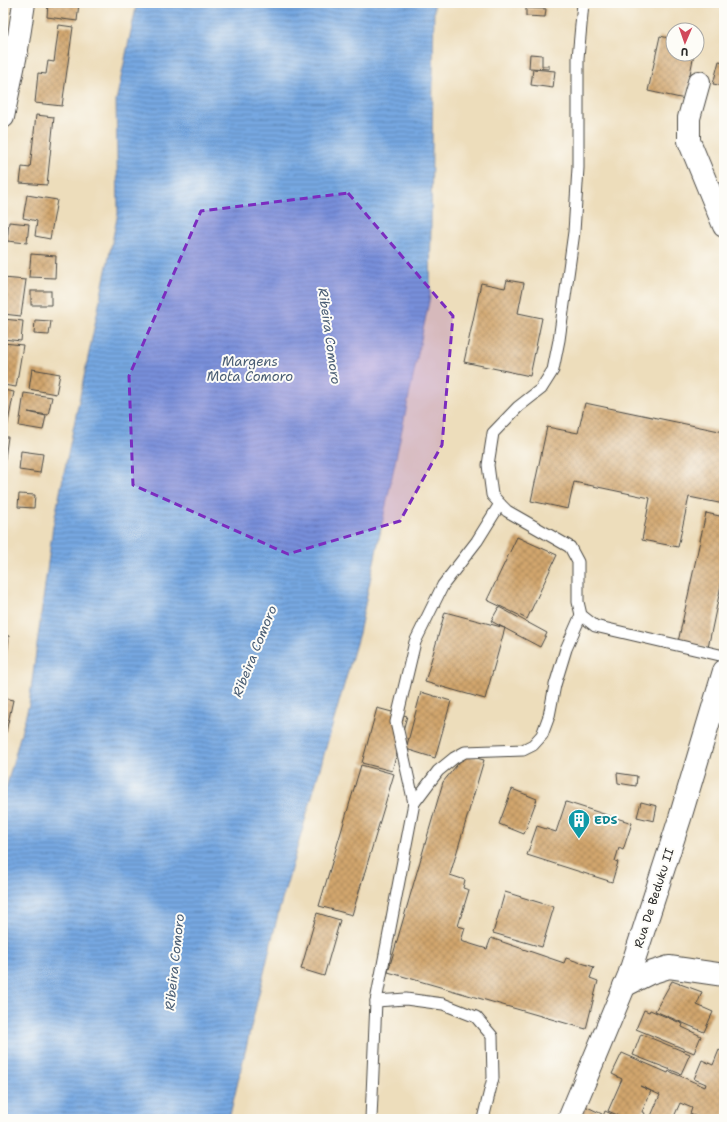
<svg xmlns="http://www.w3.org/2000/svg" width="727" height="1122" font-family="'Shantell Sans',sans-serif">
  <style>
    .water { fill: url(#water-rules); stroke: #506986 }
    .building { fill: url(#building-cross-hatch) }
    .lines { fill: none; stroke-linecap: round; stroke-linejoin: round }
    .lane-casing { stroke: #484641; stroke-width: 13 }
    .street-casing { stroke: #484641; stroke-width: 24 }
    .primary-casing { stroke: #484641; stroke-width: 24 }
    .lane { stroke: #fff; stroke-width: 11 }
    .street { stroke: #fff; stroke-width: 22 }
    .primary { stroke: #fff; stroke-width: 22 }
    .marked { fill: #7b2cbf; fill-opacity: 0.2; stroke: #7b2cbf; stroke-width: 3; stroke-dasharray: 8 5; stroke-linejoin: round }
    .labels { text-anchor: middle; stroke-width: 4; stroke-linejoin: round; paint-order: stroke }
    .culture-label { font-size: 12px; font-weight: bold; fill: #0d838f; stroke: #fdfcf7; text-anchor: start }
    .street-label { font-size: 12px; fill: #2b2b2b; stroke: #fdfcf7 }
    .water-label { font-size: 13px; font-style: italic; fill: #495d74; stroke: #fdfcf7 }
  </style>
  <defs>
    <pattern id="water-rules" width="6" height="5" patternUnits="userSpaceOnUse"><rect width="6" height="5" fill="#76a7e1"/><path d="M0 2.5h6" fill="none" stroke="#6188b7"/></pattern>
    <pattern id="building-cross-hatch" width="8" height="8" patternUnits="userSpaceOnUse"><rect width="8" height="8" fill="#d1a66d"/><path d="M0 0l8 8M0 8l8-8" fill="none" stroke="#aa875a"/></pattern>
  </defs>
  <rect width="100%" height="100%" fill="#fdfcf7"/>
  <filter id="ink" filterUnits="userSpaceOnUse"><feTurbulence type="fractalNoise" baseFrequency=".025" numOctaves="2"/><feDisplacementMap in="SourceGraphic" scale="8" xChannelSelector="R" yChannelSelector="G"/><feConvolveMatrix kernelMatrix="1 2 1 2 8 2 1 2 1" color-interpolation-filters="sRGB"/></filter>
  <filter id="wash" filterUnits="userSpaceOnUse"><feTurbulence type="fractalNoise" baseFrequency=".012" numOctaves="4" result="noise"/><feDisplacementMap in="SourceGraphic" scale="16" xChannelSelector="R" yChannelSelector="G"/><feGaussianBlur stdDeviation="0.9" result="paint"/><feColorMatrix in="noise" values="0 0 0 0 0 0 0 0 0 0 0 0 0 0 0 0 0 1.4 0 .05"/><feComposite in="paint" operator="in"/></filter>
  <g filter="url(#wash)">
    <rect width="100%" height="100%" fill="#edddbb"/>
    <polygon class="water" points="137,3 434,3 430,297 359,633 278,914 229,1119 3,1119 3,799 29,704 53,526 118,213 116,101"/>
    <g id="blocks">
      <g class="building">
        <polygon points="48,3 79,3 77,21 47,17"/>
        <rect x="527" y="3" width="18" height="4"/>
        <polygon points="526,8 546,9 545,17 526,16"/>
        <polygon points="59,25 73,27 62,106 35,103 38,73 46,74 48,61 54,62"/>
        <polygon points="660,36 673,39 673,54 694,54 685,99 648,91"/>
        <polygon points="530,54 542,55 542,66 549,66 549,69 529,68"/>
        <polygon points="719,61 724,62 724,86 713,84"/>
        <polygon points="533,69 555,71 553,88 531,85"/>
        <polygon points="36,115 54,117 47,185 20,183 22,167 30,168"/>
        <polygon points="27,195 57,200 50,239 35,236 37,221 23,218"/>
        <polygon points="9,222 29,224 27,243 7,241"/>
        <polygon points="31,254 56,256 55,278 29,277"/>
        <polygon points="3,278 26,280 21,316 3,314"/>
        <polygon points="507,280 524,283 518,313 542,318 530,376 464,362 481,283 505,288"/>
        <rect x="31" y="291" width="20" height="14"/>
        <polygon points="3,319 23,321 21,341 3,339"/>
        <polygon points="35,320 51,321 49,335 34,334"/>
        <polygon points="3,343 23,345 16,387 3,385"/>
        <polygon points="32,369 60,374 56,394 29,389"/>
        <polygon points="3,390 14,392 5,437 8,437 4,465"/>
        <polygon points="24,393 52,397 48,415 28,412 46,416 43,430 19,426"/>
        <polygon points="585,403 724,432 724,504 689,497 678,547 642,540 650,498 574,482 568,509 531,501 547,427 578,433"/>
        <polygon points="21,451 43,454 40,473 19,470"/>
        <polygon points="19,494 35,495 34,508 18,507"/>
        <polygon points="706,513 724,517 724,571 708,648 678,642"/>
        <polygon points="517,537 557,555 527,619 487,600"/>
        <polygon points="499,607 547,633 540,647 491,621"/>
        <polygon points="445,612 505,628 485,699 425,682"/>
        <polygon points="3,635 9,636 6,663 3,663"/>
        <polygon points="421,692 451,701 435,758 406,749"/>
        <polygon points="3,698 13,700 6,732 3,731"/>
        <polygon points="377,708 407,716 392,771 362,763"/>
        <polygon points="465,755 484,760 450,875 465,880 463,888 469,890 458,926 465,928 461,941 487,949 491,938 564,963 566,958 594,967 590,978 598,981 586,1029 388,972 443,782"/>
        <polygon points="361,765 394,774 352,915 319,906"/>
        <polygon points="617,773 637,776 636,786 618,783"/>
        <polygon points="512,789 537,799 524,834 499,824"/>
        <polygon points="566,802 632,823 623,850 619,848 615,861 618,862 612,882 527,855 537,826 556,832"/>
        <polygon points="641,802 657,806 654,821 637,817"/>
        <polygon points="505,892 554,907 542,947 493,933"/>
        <polygon points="317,913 340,920 324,976 301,969"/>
        <polygon points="672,981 702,992 697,1005 713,1012 704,1032 655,1011"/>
        <polygon points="644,1010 649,1012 650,1010 683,1024 682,1027 701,1036 694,1053 636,1029"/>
        <polygon points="641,1034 690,1054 681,1074 633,1055"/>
        <polygon points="719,1050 724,1053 724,1119 701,1119 690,1114 692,1108 680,1103 673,1119 657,1119 651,1116 660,1095 640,1086 651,1091 642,1112 645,1113 643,1119 627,1119 608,1111 622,1079 612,1074 622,1053 668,1073 669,1071 705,1087 706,1084 694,1079 702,1060 713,1065"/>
        <polygon points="583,1105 602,1114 600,1119 576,1119"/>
        <polygon points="605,1111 622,1119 602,1119"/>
      </g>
    </g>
  </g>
  <g filter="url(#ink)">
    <use href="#blocks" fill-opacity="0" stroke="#484641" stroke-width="1"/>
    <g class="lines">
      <g class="lane-casing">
        <g id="lane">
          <polyline points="583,3 578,58 578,168 574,232 559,340 553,370 541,389 518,407 493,433 488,465 492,495 500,504 507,511 570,547 578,562 578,602 581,615 595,626 724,656"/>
          <polyline points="414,803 396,722 415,642 443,585 477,541 500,504"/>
          <polyline points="376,1001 406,999 443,1004 476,1017 492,1036 493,1078 483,1119"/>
          <polyline points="371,1119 376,1001 414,803 438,771 454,758 465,752 523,750 533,745 542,735 549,716 555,685 566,649 581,615"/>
        </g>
      </g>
      <g class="street-casing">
        <g id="street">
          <polyline points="3,45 17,49"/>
          <polyline points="699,82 689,118 689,141 724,226"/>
          <polyline points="624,986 650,973 669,967 724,975"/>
          <polyline points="569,1119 629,975 680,818 724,671"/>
        </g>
      </g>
      <g class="primary-casing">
        <polyline id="primary" points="3,117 17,49 24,3"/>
      </g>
      <use href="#lane" class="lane"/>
      <use href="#street" class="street"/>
      <use href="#primary" class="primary"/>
    </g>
  </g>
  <path class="marked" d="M348,193L453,316L442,445L400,521L288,554L133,485L129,376L201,211Z"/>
  <defs>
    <g id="building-pin" transform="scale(1.15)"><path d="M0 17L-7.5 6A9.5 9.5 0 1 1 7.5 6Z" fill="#0f9aa8" stroke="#fdfcf7"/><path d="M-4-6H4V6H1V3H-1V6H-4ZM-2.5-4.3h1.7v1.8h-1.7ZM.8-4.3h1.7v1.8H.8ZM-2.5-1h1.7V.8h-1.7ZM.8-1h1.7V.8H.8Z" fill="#fff"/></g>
  </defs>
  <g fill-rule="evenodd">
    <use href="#building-pin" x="579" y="820"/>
  </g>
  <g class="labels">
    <g class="culture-label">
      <text x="594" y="824">EDS</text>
    </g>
    <g class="street-label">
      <text transform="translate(654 898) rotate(-72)" y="4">Rua De Beduku II</text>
    </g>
    <g class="water-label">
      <text transform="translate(330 336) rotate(82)" y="5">Ribeira Comoro</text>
      <text x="250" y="366">Margens<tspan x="250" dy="15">Mota Comoro</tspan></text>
      <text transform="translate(254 651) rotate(-68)" y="5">Ribeira Comoro</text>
      <text transform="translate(174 962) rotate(-84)" y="5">Ribeira Comoro</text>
    </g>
  </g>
  <rect width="727" height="1122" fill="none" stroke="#fdfcf7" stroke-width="16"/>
  <g transform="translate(685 42) rotate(182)"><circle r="19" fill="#fdfcf7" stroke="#a9a8a5"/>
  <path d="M0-3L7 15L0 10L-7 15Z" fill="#d1495b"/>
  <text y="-6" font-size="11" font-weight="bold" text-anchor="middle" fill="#2b2b2b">U</text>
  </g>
</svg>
